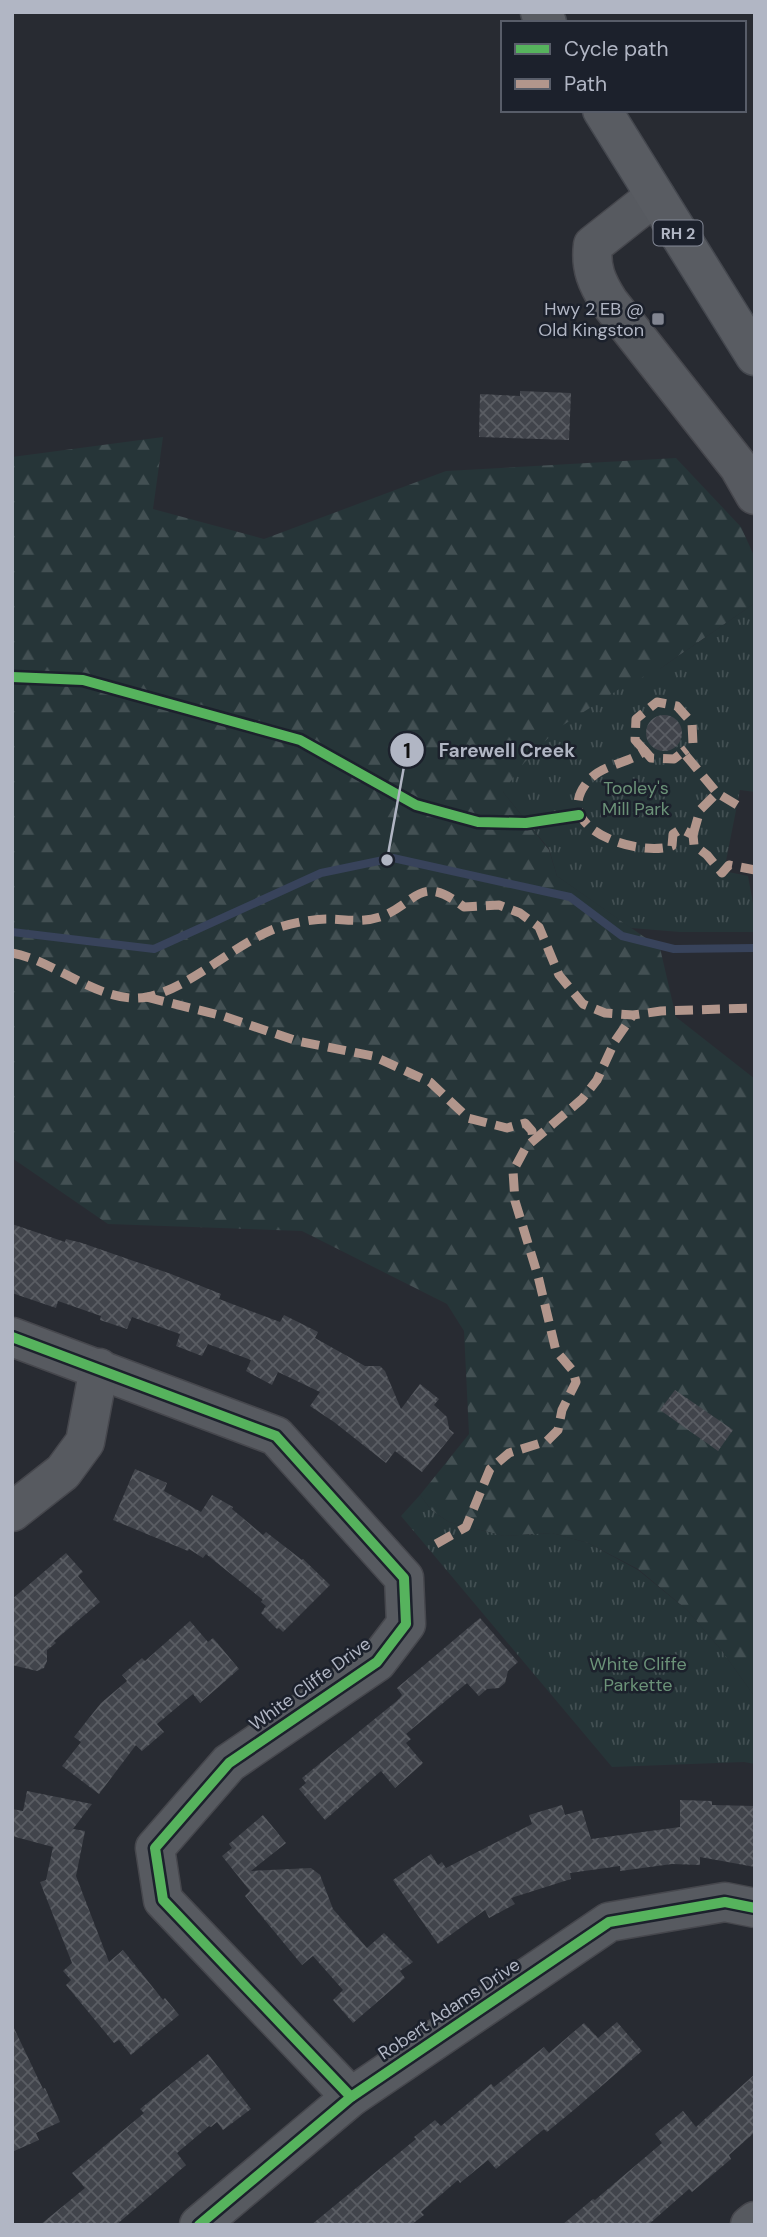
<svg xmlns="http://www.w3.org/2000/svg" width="767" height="2237" font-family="'DM Sans',sans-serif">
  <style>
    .forest { fill: url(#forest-firs) }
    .park { fill: url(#park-tufts) }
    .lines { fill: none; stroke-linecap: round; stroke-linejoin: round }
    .stream { stroke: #38435b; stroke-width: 8 }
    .building { fill: url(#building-cross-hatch) }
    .minor-casing { stroke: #46474d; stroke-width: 41 }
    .major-casing { stroke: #45484f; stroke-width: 41 }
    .minor { stroke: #575a60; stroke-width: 38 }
    .major { stroke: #595c62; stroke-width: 38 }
    .quiet { stroke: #b2968c; stroke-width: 9; stroke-dasharray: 18 9; stroke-linecap: butt }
    .cycleway-casing { stroke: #1c212c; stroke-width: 15 }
    .cycleway { stroke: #56b35d; stroke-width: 10 }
    .poi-dot { fill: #818591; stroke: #1c212c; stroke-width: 2.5 }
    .labels { text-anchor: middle; stroke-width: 5; stroke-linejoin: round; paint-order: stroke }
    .shield { fill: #1c212c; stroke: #848996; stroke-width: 2 }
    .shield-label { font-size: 16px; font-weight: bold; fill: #b1b6c4 }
    .poi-label { font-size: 18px; fill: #b1b6c4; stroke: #1c212c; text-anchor: end }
    .park-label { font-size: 18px; fill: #6b9278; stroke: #1c212c }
    .street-label { font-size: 18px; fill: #b1b6c4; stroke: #1c212c }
    .leader { fill: none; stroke: #b1b6c4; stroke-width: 2.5 }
    .callout-dot { fill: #b1b6c4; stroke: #1c212c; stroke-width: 2.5 }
    .mark-label { font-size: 21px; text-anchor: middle; font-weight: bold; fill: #111 }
    .callout-label { font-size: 19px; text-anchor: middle; font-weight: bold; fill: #b1b6c4; stroke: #1c212c; stroke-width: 5; stroke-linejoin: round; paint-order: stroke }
  </style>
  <defs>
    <pattern id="forest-firs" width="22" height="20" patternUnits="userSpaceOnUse" patternTransform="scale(1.75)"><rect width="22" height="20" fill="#263538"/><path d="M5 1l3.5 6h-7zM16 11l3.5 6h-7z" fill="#435053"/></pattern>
    <pattern id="park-tufts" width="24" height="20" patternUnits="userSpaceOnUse" patternTransform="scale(1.75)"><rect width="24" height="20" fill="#263538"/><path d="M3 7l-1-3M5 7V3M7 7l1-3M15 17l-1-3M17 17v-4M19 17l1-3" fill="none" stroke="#435053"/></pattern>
    <pattern id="building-cross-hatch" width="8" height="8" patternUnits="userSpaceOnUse" patternTransform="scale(1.75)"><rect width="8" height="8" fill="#41444b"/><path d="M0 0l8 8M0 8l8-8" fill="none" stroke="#5a5d63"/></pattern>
  </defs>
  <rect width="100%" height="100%" fill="#282b32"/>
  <polygon class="forest" points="163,437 153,509 264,539 446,471 676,458 741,527 755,558 755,603 661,668 503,792 549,850 557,876 660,948 676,1017 755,1079 755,1697 722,1651 687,1610 638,1569 588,1543 552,1533 504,1536 449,1522 432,1511 420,1495 469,1434 464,1331 447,1304 302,1231 108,1224 12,1158 12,457"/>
  <g class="park">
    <polygon points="755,603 755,792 740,790 724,871 748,876 755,914 755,932 680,932 631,928 557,876 549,849 503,792 524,763 557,729 624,686 661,668"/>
    <polygon points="420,1495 432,1511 449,1522 504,1536 552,1533 588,1543 638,1570 687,1610 722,1651 755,1697 755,1764 744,1762 612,1767 401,1516"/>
  </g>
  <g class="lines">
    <polyline class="stream" points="12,932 154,949 321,873 393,858 570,897 622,936 674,949 755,948"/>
  </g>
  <g class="building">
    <polygon points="520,391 571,393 569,440 479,437 480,394 520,396"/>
    <circle cx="664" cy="733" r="18"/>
    <polygon points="12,1224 65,1242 66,1239 82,1243 171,1274 221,1294 219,1299 280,1322 284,1315 318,1332 315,1338 365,1366 380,1366 385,1371 401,1409 420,1384 439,1399 434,1405 447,1417 449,1429 454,1433 422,1472 395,1451 386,1463 334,1422 310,1406 320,1392 278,1372 272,1385 246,1371 251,1360 208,1344 202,1356 176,1346 180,1334 132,1317 127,1329 100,1320 101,1316 58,1301 56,1308 12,1293"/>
    <polygon points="675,1390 733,1430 718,1451 660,1410"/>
    <polygon points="135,1469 167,1483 164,1491 201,1512 212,1495 233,1507 232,1509 263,1535 266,1532 302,1560 303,1559 330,1585 283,1632 279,1628 277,1629 261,1613 266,1606 261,1602 263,1600 206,1554 203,1558 189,1549 188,1551 113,1520"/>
    <polygon points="66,1553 83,1572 78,1576 100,1602 54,1641 56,1643 47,1650 47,1661 44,1668 37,1671 12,1665 12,1599"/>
    <polygon points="480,1618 518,1662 508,1671 505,1683 499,1688 487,1689 479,1696 467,1683 406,1734 411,1739 406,1743 423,1763 395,1788 381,1771 325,1820 299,1789 306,1783 302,1778 398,1700 402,1695 397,1688"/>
    <polygon points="190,1621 208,1642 213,1638 239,1669 200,1703 193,1694 157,1724 164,1732 142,1751 136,1745 99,1794 62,1766 81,1742 74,1737 101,1703 127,1681 122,1675 142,1658 145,1661"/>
    <polygon points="27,1791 92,1804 73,1829 85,1831 76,1876 109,1962 123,1950 163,2000 165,1998 179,2015 131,2055 119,2040 114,2043 66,1985 71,1980 63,1971 72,1963 40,1882 46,1880 53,1847 12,1836 12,1809 23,1811"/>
    <polygon points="680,1800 712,1801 712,1805 755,1806 755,1867 700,1857 700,1865 672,1864 620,1871 620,1866 570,1873 571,1879 511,1898 515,1904 489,1918 485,1910 438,1944 393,1880 431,1854 438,1865 442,1862 446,1868 532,1824 529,1815 562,1805 565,1815 582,1810 591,1839 680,1827"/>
    <polygon points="263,1815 286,1843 251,1871 311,1868 320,1875 333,1909 367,1948 384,1933 413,1962 400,1971 405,1978 353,2023 333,2000 343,1990 313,1956 302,1965 245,1896 250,1891 222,1856 232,1848 229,1844"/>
    <polygon points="617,2022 642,2051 575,2109 547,2132 544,2129 496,2169 488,2160 460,2183 458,2180 421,2212 424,2215 411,2225 311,2225 416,2139 414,2137 435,2120 441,2126 491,2084 494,2087 544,2047 549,2053 584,2023 598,2038"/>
    <polygon points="12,2024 43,2089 45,2088 60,2122 36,2133 39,2140 12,2152"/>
    <polygon points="208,2054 251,2109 223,2130 217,2122 211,2127 209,2126 177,2153 186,2165 116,2225 40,2225 85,2188 72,2173 144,2113 140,2109"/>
    <polygon points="755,2074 755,2132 729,2155 731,2159 692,2192 689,2189 648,2225 562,2225 593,2199 595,2200 662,2143 655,2134 683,2111 696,2127"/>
  </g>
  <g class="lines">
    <g class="minor-casing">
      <g id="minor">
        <path d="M655,196L593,245C590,268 597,283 609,302L739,467L755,495"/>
        <polyline points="12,1337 276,1436 404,1578 406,1624 377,1662 229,1763 155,1848 163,1900 351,2097"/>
        <polyline points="12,1512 63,1472 85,1442 99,1368"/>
        <polyline points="199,2225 351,2097 609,1922 725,1902 755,1908"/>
        <polyline points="750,2225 755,2221"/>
      </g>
    </g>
    <g class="major-casing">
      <g id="major">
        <polyline points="540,12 547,23"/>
        <polyline points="602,110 755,356"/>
      </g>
    </g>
    <use href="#minor" class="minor"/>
    <use href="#major" class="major"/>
    <g class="quiet">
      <polyline points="645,751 635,740 636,719 657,702 677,706 692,723 693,744 683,752"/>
      <path d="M737,805L717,793L683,752L674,759L651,758L645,751C626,765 599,764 585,785C553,830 639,857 672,846L673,834L681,829L693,835L694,845L707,855L722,873L729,865L755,870"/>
      <polyline points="693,835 700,810 717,793"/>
      <path d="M12,953C54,960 103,1006 147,997C190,988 232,946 274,929C288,924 311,919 327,919C344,919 362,923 380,917C417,904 419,872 464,907L499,905L520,913L539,927L559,975L583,1004L605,1013L633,1015L661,1011L755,1008"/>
      <polyline points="146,997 223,1016 297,1041 373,1056 430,1082 468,1118 507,1128 525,1123 532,1131 533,1142"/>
      <polyline points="436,1544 466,1527 490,1469 509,1453 547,1441 558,1430 562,1410 576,1382 573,1371 556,1351 538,1276 515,1201 513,1171 526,1147 582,1099 597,1080 615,1041 633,1015"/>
    </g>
    <g class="cycleway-casing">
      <g id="cycleway">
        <polyline points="12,677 83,680 300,740 416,805 478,822 526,823 579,815"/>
        <polyline points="12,1337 276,1436 404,1578 406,1624 377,1662 229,1763 155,1848 163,1900 351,2097"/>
        <polyline points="199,2225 351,2097 609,1922 725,1902 755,1908"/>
      </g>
    </g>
    <use href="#cycleway" class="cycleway"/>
  </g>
  <rect class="poi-dot" x="651" y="312" width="14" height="14" rx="3.5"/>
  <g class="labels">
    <rect class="shield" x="653.5" y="220.5" width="49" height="25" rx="5"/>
    <g class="shield-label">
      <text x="678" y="239">RH 2</text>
    </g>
    <g class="poi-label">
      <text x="644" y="315">Hwy 2 EB @<tspan x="644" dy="21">Old Kingston</tspan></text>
    </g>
    <g class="park-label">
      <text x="636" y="794">Tooley's<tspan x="636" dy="21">Mill Park</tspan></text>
      <text x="638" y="1670">White Cliffe<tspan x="638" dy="21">Parkette</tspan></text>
    </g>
    <g class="street-label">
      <text transform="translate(310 1684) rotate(-36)" y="6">White Cliffe Drive</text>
      <text transform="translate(449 2009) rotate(-34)" y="6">Robert Adams Drive</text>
    </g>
  </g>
  <path class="leader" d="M387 860L407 750"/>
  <g class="callout-dot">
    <circle cx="387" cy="860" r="7"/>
    <circle cx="407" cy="750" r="18"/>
  </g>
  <g class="mark-label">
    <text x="407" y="758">1</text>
  </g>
  <g class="callout-label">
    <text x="507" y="757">Farewell Creek</text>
  </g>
  <rect width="767" height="2237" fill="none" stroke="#b1b6c4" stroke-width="28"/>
  <rect x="501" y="21" width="245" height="91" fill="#1c212c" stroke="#585d69" stroke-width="2"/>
  <rect x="515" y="44" width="35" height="10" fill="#56b35d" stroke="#585d69" stroke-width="2"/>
  <text x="564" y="56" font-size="21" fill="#b1b6c4">Cycle path</text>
  <rect x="515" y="79" width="35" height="10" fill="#b2968c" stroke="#585d69" stroke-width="2"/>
  <text x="564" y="91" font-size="21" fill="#b1b6c4">Path</text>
</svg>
